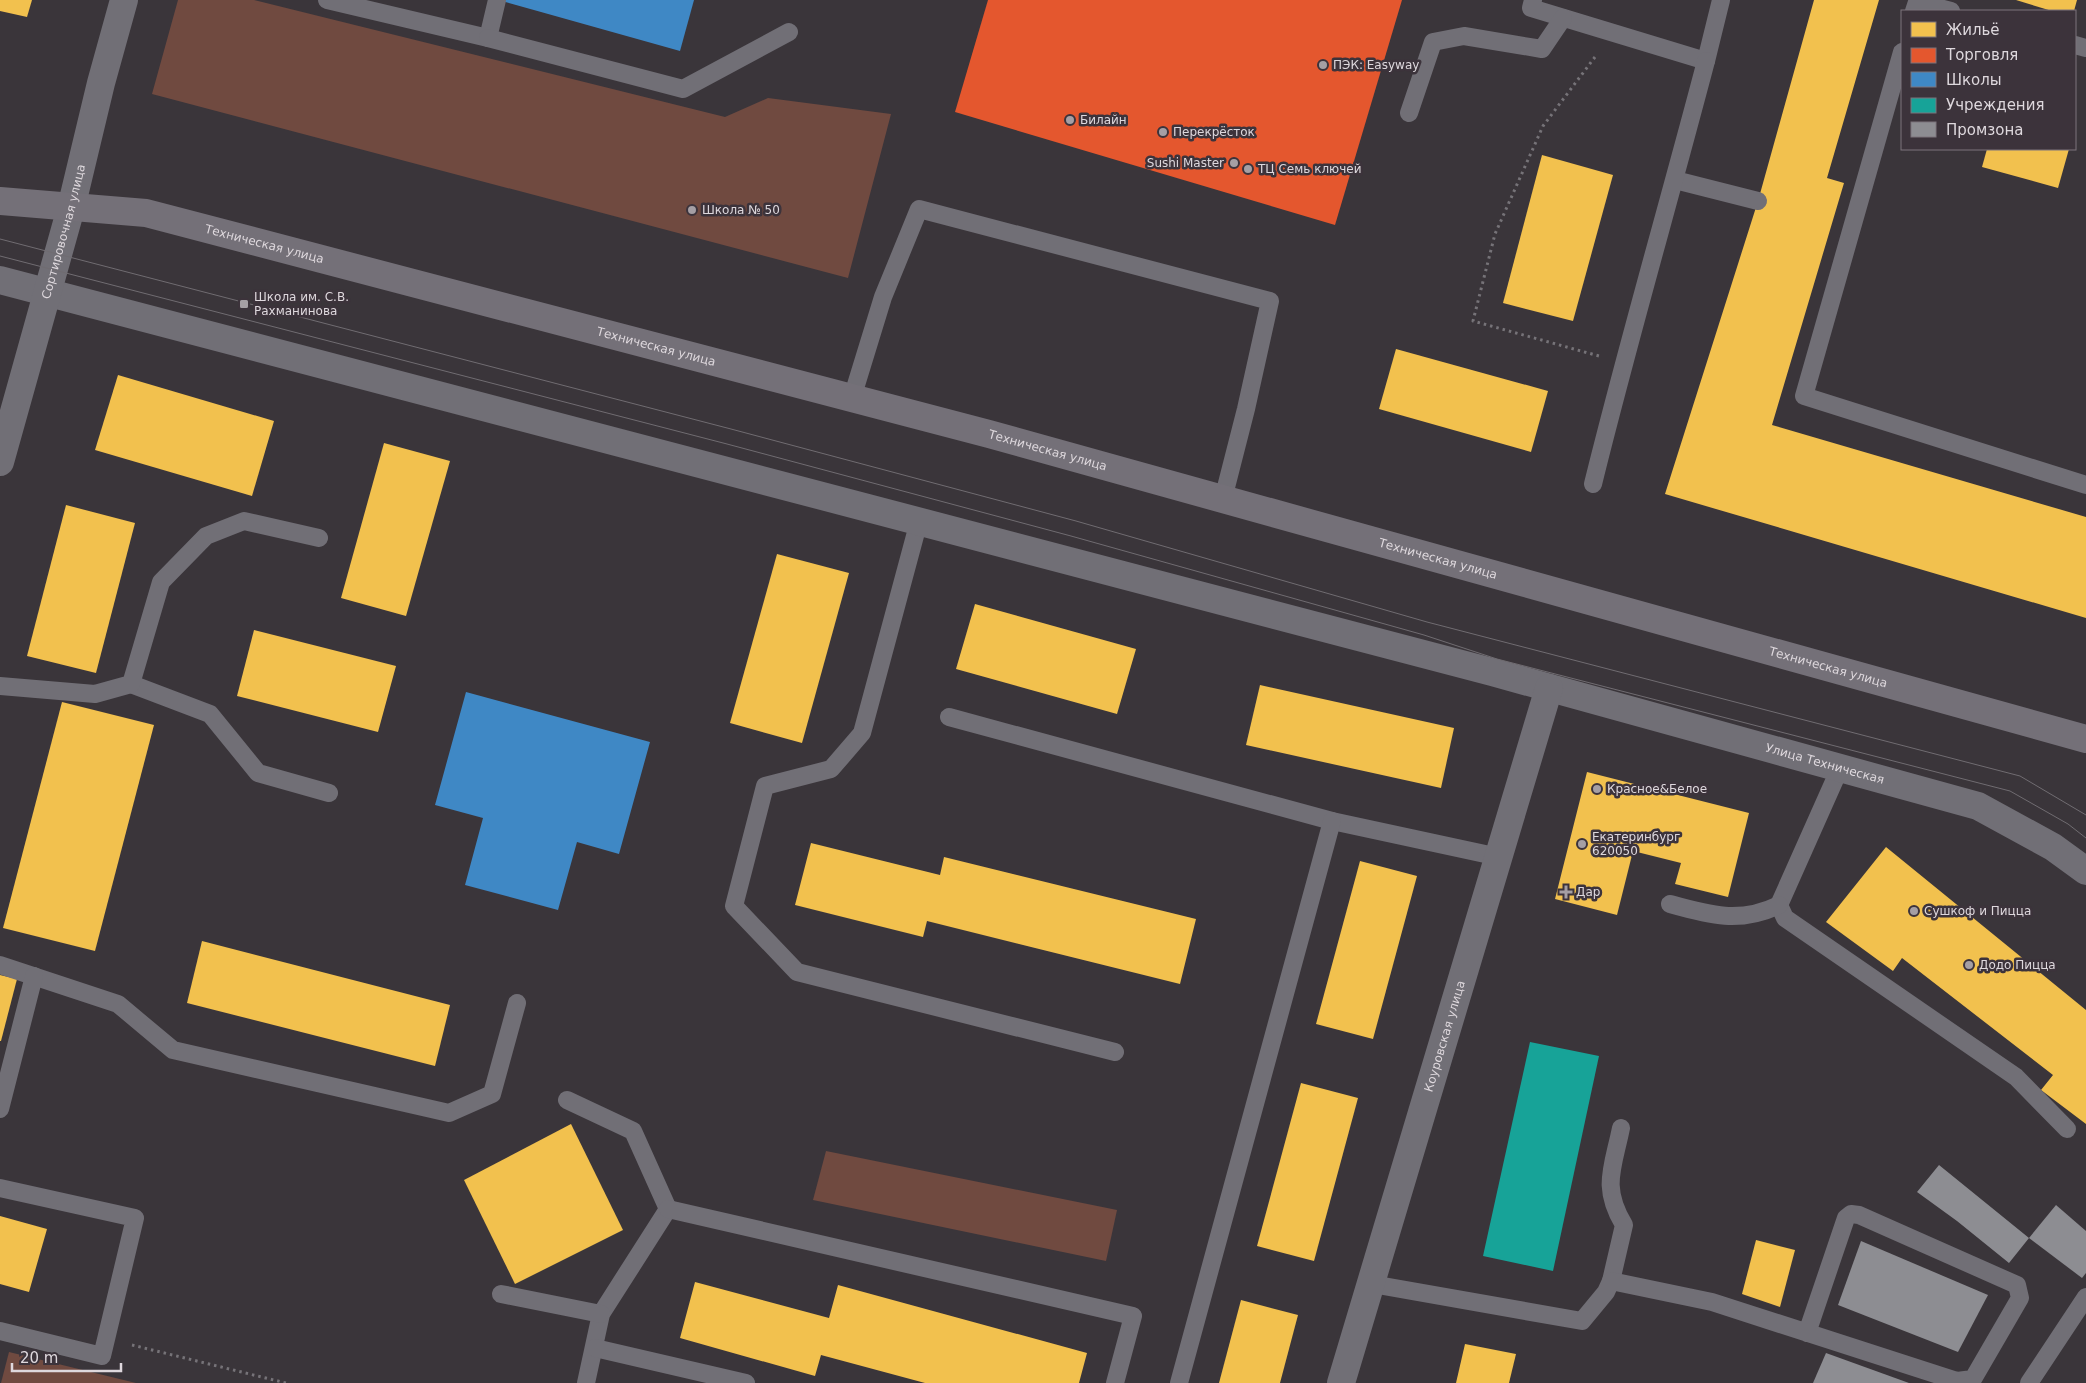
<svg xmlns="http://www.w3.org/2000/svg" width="2086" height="1383" font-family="'DejaVu Sans',sans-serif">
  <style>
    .green { fill: #704a40 }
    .homes { fill: #f2c14e }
    .shops { fill: #e4572e }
    .schools { fill: #3f88c5 }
    .public { fill: #17a398 }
    .industry { fill: #8d8d92 }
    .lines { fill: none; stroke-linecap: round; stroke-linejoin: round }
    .path { stroke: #767378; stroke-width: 3; stroke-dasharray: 2.5 4; stroke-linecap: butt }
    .service { stroke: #716f76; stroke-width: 18 }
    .minor { stroke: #716f76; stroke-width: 28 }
    .secondary { stroke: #747078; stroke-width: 28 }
    .tram { stroke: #706c71; stroke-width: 1 }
    .poi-dot { fill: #a59fa4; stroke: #3c333b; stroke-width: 2 }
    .labels { text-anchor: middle; stroke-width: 5; stroke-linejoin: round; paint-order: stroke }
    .poi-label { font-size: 12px; fill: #ded8dd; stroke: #3c333b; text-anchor: start }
    .street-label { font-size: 12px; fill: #ded8dd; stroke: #3c333b }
  </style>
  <rect width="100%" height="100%" fill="#3a353a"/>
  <g class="green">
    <polygon points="178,0 254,0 725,117 768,98 891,114 848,278 152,94"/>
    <polygon points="826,1151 1117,1210 1106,1261 813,1200"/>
    <polygon points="9,1352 136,1383 1,1383"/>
  </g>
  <g class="homes">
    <polygon points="0,0 32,0 27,17 0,11"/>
    <polygon points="1814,0 1879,0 1827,178 1844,183 1772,425 2086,517 2086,618 1665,494 1758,201"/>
    <polygon points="2016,0 2077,0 2074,11 2052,11"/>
    <polygon points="1987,149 2069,149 2058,188 1982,167"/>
    <polygon points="1542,155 1613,175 1573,321 1503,303"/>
    <polygon points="1396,349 1548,391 1531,452 1379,409"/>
    <polygon points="118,375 274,421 252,496 95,450"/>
    <polygon points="384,443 450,461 406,616 341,598"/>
    <polygon points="66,505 135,523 96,673 27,656"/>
    <polygon points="777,554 849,573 802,743 730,723"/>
    <polygon points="975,604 1136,649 1117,714 956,669"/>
    <polygon points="254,630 396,666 378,732 237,696"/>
    <polygon points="1260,685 1454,728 1441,788 1246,745"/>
    <polygon points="62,702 154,725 95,951 3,928"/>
    <polygon points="1587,772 1749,813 1728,897 1675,884 1681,863 1633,851 1617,915 1555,899"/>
    <polygon points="811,843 940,875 944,857 1196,919 1180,984 927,921 923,937 795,905"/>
    <polygon points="1886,847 2086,1010 2086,1124 2041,1090 2053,1075 1902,958 1893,971 1826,922"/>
    <polygon points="1360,861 1417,876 1373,1039 1316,1024"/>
    <polygon points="202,941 450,1005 435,1066 187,1003"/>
    <polygon points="0,975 17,979 1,1041 0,1041"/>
    <polygon points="1301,1083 1358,1098 1314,1261 1257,1246"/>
    <polygon points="571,1124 623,1230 515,1284 464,1180"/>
    <polygon points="0,1216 47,1229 29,1292 0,1284"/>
    <polygon points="1756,1240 1795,1250 1780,1307 1742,1294"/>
    <polygon points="695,1282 829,1318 838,1285 1087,1353 1079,1383 925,1383 821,1355 815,1376 680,1338"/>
    <polygon points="1241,1300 1298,1315 1280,1383 1219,1383"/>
    <polygon points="1465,1344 1516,1354 1509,1383 1456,1383"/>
  </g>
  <polygon class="shops" points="988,0 1402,0 1335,225 955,112"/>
  <g class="schools">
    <polygon points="498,0 694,0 680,51"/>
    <polygon points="466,692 650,742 619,854 577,842 558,910 465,885 483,818 435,805"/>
  </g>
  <polygon class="public" points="1530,1042 1599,1056 1553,1271 1483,1256"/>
  <g class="industry">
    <polygon points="1939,1165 2029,1238 2009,1263 1957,1221 1917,1192"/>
    <polygon points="2056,1205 2086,1231 2086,1273 2082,1278 2029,1238"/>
    <polygon points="1861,1241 1988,1295 1958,1352 1838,1305"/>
    <polygon points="1826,1353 1909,1383 1813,1383"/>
  </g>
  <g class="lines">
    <g class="path">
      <polyline points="1595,57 1543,126 1495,234 1473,321 1599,356"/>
      <polyline points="132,1345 286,1383"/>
    </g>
    <g class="service">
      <polyline points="327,0 488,38 497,0"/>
      <polyline points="1533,0 1531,8 1706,61 1721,0"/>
      <polyline points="1914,11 1917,2 1951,11"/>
      <polyline points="488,38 683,89 789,32"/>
      <polyline points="2075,45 2086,48"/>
      <polyline points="1902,52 1804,396 2086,485"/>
      <polyline points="1409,113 1433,42 1464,36 1542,49 1563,18"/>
      <polyline points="1675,180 1758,201"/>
      <polyline points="852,398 883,297 919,209 1270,301 1246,409 1223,499"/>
      <path d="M1593,484C1628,342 1669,202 1706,61"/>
      <polyline points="919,521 862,733 831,769 765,786 734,906 797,972 1115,1052"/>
      <polyline points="131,684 210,714 258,773 329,793"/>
      <polyline points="0,686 95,694 131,684 161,582 206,536 244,521 319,538"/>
      <polyline points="949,717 1332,821 1499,857"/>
      <polyline points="1840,768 1779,905 1785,918 2016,1077 2067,1129"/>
      <path d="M1670,904C1709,915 1740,924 1779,905"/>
      <polyline points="0,965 118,1004 173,1050 449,1113 492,1094 517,1003"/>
      <polyline points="567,1100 633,1131 668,1209 601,1314 586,1383"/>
      <polyline points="0,1109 34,976"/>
      <polyline points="0,1188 135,1218 102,1356 0,1331"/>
      <polyline points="668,1209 1133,1316 1115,1383"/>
      <path d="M1611,1281L1624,1225C1601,1187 1613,1168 1621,1128"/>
      <polyline points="1372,1284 1582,1321 1606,1292 1611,1281 1712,1302 1957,1381 1973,1379 2020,1298 2017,1285 1859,1215 1851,1214 1846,1218 1807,1333"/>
      <polyline points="501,1294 601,1314"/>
      <polyline points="595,1348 746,1383"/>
      <polyline points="1179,1383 1332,821"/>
      <polyline points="2029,1383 2086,1297"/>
    </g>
    <g class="minor">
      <path id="s1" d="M0,280L1492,672L1978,806L2053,847L2086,871"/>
      <path id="s2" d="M0,462L71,208L101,83L124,0"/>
      <path id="s3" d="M1341,1383L1549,688"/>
    </g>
    <path class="secondary" id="s4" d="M0,201L146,213L989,434L2086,739"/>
    <g class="tram">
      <polyline points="0,239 731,429 1076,521 1427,622 2020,776 2086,815"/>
      <polyline points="0,256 727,444 1071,536 1424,635 1497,659 2010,791 2068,824 2086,838"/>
    </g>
  </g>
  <g class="poi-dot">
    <circle cx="1323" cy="65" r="5"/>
    <circle cx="1070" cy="120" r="5"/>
    <circle cx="1163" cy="132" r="5"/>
    <circle cx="1234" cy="163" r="5"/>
    <circle cx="1248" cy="169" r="5"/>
    <circle cx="692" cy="210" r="5"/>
    <rect x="239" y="299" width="10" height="10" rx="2.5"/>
    <circle cx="1597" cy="789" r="5"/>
    <circle cx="1582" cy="844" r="5"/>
    <path d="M1563.5 884.5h5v5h5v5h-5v5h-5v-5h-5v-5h5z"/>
    <circle cx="1914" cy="911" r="5"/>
    <circle cx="1969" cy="965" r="5"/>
  </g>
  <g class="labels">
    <g class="poi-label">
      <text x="1333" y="69">ПЭК: Easyway</text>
      <text x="1080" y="124">Билайн</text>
      <text x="1173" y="136">Перекрёсток</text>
      <text x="1224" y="167" text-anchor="end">Sushi Master</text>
      <text x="1258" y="173">ТЦ Семь ключей</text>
      <text x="702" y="214">Школа № 50</text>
      <text x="254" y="301">Школа им. С.В.<tspan x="254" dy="14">Рахманинова</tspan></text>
      <text x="1607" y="793">Красное&amp;Белое</text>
      <text x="1592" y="841">Екатеринбург<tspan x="1592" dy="14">620050</tspan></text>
      <text x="1576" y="896">Дар</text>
      <text x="1924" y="915">Сушкоф и Пицца</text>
      <text x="1979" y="969">Додо Пицца</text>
    </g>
    <g class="street-label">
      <text dy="4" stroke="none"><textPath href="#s2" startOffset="239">Сортировочная улица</textPath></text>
      <text dy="4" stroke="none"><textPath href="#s4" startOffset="269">Техническая улица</textPath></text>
      <text dy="4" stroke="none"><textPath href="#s4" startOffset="674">Техническая улица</textPath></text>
      <text dy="4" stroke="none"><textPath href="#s4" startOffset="1079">Техническая улица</textPath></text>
      <text dy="4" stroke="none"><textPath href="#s4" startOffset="1484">Техническая улица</textPath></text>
      <text dy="4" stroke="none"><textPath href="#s4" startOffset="1889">Техническая улица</textPath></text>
      <text dy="4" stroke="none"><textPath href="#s1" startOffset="1888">Улица Техническая</textPath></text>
      <text dy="4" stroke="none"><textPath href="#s3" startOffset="362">Коуровская улица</textPath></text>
    </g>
  </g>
  <rect x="1901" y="10" width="175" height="140" fill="#3c333b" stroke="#7d757c"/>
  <rect x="1911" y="22" width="25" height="15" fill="#f2c14e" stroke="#7d757c"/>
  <text x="1946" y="35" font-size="15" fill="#ded8dd">Жильё</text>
  <rect x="1911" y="48" width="25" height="15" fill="#e4572e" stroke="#7d757c"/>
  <text x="1946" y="60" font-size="15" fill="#ded8dd">Торговля</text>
  <rect x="1911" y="72" width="25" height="15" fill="#3f88c5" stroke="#7d757c"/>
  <text x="1946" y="85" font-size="15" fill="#ded8dd">Школы</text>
  <rect x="1911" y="98" width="25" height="15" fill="#17a398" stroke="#7d757c"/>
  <text x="1946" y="110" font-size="15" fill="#ded8dd">Учреждения</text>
  <rect x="1911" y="122" width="25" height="15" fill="#8d8d92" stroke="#7d757c"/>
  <text x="1946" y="135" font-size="15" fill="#ded8dd">Промзона</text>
  <path d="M12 1363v8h109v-8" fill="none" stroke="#ded8dd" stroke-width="2.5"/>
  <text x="20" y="1363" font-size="15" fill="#ded8dd" stroke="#3c333b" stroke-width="4" paint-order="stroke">20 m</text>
</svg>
